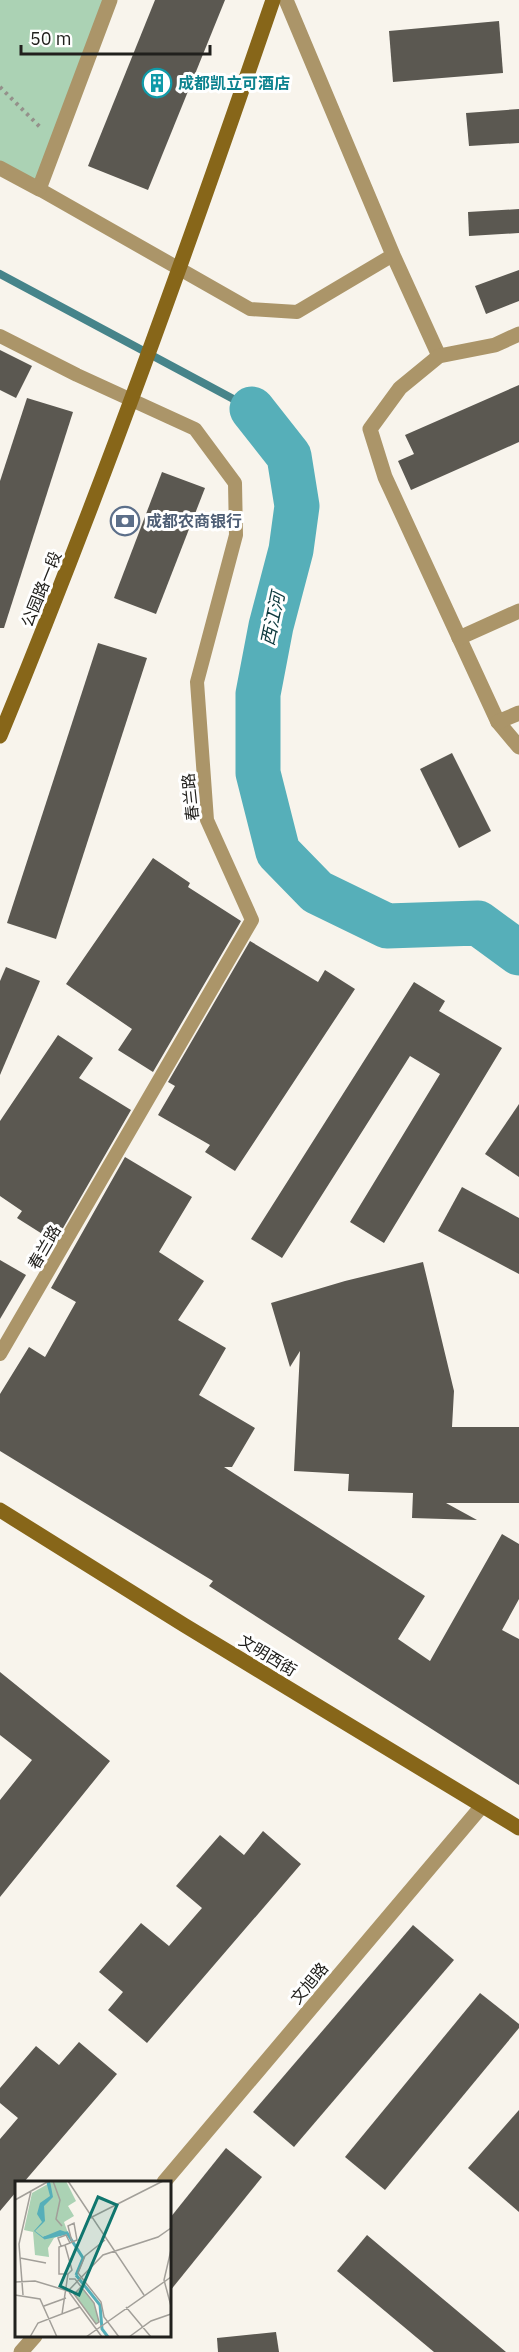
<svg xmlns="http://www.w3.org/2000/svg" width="519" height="2352" font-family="'IBM Plex Sans','Noto Sans SC',sans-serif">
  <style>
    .green { fill: #abd2b4 }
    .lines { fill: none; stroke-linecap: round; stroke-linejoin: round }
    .stream { stroke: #46848a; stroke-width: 8 }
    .river { stroke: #56afb9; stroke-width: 45 }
    .building { fill: #5b5851 }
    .path { stroke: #94918b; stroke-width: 4; stroke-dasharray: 3 4.5; stroke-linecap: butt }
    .lane { stroke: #ab9569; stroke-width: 14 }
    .street { stroke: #ab9569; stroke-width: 15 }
    .secondary { stroke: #876619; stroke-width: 15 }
    .labels { text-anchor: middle; stroke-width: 6; stroke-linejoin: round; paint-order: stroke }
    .culture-label { font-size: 16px; font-weight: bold; fill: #0d838f; stroke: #fff; text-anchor: start }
    .service-label { font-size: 16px; font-weight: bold; fill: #4e5e75; stroke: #fff; text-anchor: start }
    .street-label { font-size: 16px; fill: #21201d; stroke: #fff }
    .water-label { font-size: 18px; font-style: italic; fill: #0c383c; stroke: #fff }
    .inset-river { fill: none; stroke: #56afb9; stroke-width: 3 }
    .inset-road { fill: none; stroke: #a29f99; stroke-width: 1.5 }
    .view { fill: #0f766e; fill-opacity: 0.15; stroke: #0f766e; stroke-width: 3 }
    .inset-edge { fill: none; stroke: #21201d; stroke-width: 3 }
  </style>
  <rect width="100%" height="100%" fill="#f8f4ec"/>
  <polygon class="green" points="0,0 110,0 39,189 0,168"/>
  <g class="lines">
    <polyline class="stream" points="0,274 252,409"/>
    <polyline class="river" points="252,409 289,456 297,506 291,550 271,626 258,694 258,773 278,852 317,892 387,926 478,923 519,953"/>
  </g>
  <g class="building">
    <polygon points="155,0 225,0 148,190 88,166"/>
    <polygon points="499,21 503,73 393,82 389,31"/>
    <polygon points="519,109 519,143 469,146 466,113"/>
    <polygon points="519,209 519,233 469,236 468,212"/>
    <polygon points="519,270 519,301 486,314 475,286"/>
    <polygon points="0,350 32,366 16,398 0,390"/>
    <polygon points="519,385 519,442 411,490 398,461 414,454 405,435"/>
    <polygon points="27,398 73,412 4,628 0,628 0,481"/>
    <polygon points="162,472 205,488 156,614 114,598"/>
    <polygon points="98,643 147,658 56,939 7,923"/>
    <polygon points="452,753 491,831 459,848 420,769"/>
    <polygon points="153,858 190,883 188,887 241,921 153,1072 118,1050 132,1029 66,984"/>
    <polygon points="250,941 318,982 325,970 355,989 235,1171 205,1152 210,1145 158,1115 175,1086 168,1082"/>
    <polygon points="6,967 40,981 0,1075 0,981"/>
    <polygon points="414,982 445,1001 439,1011 502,1048 384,1243 350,1222 440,1074 410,1056 282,1258 251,1239"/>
    <polygon points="58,1035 93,1058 79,1078 131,1110 55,1242 17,1218 22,1211 0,1196 0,1121"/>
    <polygon points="519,1104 519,1177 485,1154"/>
    <polygon points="125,1157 192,1197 159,1252 204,1281 178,1320 226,1348 199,1395 255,1428 232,1467 224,1467 425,1596 398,1639 430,1661 502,1534 519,1544 519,1599 502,1630 519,1639 519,1785 209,1586 213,1581 0,1451 0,1394 29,1347 45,1357 76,1302 51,1288"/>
    <polygon points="462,1187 519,1218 519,1274 438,1231"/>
    <polygon points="0,1260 26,1275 0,1319"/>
    <polygon points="423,1262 454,1391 452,1427 519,1427 519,1503 446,1503 477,1520 412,1518 413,1493 348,1491 349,1474 294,1471 300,1351 290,1367 271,1303 345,1281"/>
    <polygon points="0,1672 110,1761 0,1897 0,1800 32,1760 0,1735"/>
    <polygon points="263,1831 301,1864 147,2043 108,2010 123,1992 99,1972 141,1923 169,1946 202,1908 176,1886 220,1835 244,1855"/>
    <polygon points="413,1925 454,1960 294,2147 253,2112"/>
    <polygon points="480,1993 519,2024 519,2028 385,2190 345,2157"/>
    <polygon points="79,2042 117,2074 24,2182 16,2182 16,2192 0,2211 0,2139 18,2118 0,2103 0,2088 36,2046 59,2065"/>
    <polygon points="519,2110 519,2212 468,2168"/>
    <polygon points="226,2148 262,2177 170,2291 170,2218"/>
    <polygon points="367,2235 506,2352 434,2352 337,2271"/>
    <polygon points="276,2332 279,2352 218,2352 217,2338"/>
  </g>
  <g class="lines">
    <polyline class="path" points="0,87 41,128"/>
    <g class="lane">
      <polyline points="39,189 250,309 297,312 393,255"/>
      <polyline points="0,336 77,375 195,429 235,483 236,535 197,682 207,820 252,920 0,1354"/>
    </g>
    <g class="street">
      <polyline points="286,0 393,255 439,356"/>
      <polyline points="0,168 39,189 110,0"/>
      <polyline points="519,334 495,345 439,356 400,388 370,429 385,477 498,722 519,747"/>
      <polyline points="459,638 519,611"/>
      <polyline points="498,722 519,713"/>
      <polyline points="164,2182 482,1806"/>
      <polyline points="21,2352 35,2336"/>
    </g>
    <g class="secondary">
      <path d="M0,736C100,494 188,248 273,0"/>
      <polyline points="0,1510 184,1625 519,1828"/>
    </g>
  </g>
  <defs>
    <g id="building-ring" transform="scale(1.5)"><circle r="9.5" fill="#fff" stroke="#0f9aa8" stroke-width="1.5"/><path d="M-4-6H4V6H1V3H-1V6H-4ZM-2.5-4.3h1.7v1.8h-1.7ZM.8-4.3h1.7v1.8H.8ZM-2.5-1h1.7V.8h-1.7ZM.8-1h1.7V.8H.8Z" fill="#0f9aa8"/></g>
    <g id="bank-ring" transform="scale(1.5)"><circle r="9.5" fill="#fff" stroke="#5c6f8a" stroke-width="1.5"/><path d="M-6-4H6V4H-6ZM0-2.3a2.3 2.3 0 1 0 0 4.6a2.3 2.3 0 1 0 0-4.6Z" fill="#5c6f8a"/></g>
  </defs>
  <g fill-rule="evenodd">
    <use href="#building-ring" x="157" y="83"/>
    <use href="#bank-ring" x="125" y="521"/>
  </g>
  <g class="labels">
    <g class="culture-label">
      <text x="178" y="89">成都凯立可酒店</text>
    </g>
    <g class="service-label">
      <text x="146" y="527">成都农商银行</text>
    </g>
    <g class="street-label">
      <text transform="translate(41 589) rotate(-68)" y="6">公园路一段</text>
      <text transform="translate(190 797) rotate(-96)" y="6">春兰路</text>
      <text transform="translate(44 1247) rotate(-60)" y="6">春兰路</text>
      <text transform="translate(268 1655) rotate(31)" y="6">文明西街</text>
      <text transform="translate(309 1983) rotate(-50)" y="6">文旭路</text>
    </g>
    <g class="water-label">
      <text transform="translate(273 619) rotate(-78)" y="6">西江河</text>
    </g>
  </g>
  <g transform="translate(15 2181)">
    <rect width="156" height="156" fill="#f8f4ec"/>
    <path d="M38,0H51L61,20L53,25L59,35L49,41L53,52L39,57L33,67L34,76L20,74L18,51L9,49L17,12ZM66,106L79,122L84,141L81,143L59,113Z" fill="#abd2b4"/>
    <path d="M31,0H35L38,16L29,25L30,40L20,50L28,56L45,49L51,51L29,58L19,50L27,41L22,33L25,22L35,15Z" fill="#56afb9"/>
    <path class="inset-river" d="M29,57L52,52L68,77L61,94M61,94L85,124L87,148L93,156"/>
    <path class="inset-road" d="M38,0L45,19L41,38L47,45M53,0L129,114M0,19L34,0M75,37L148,0M90,59L70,75L63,92L86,121L89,136L104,156M46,65L43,57L51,54L55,62M156,69L149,99L156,125M5,77L31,82M53,93H44V66L50,64L62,59L59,42L53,45L57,61M54,98H60L79,122L84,141L81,143L59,113L66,106M0,101L20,100L53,110M53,110L88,74L143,56L156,47M54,111L87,156M0,114L25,118L42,156M8,114L4,63L16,10M29,125L51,117M111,126L136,156M47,133L53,93L57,89L50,64M15,156L23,142L65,126M71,156L156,96M114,156L136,140L156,133"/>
    <path class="view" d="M83,16L102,24L64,114L45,105Z"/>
    <rect width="156" height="156" class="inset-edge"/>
  </g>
  <path d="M21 45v9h189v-9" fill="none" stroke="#21201d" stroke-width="3"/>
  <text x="30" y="45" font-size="18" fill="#21201d" stroke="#ffffff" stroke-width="4.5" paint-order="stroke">50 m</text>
</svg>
